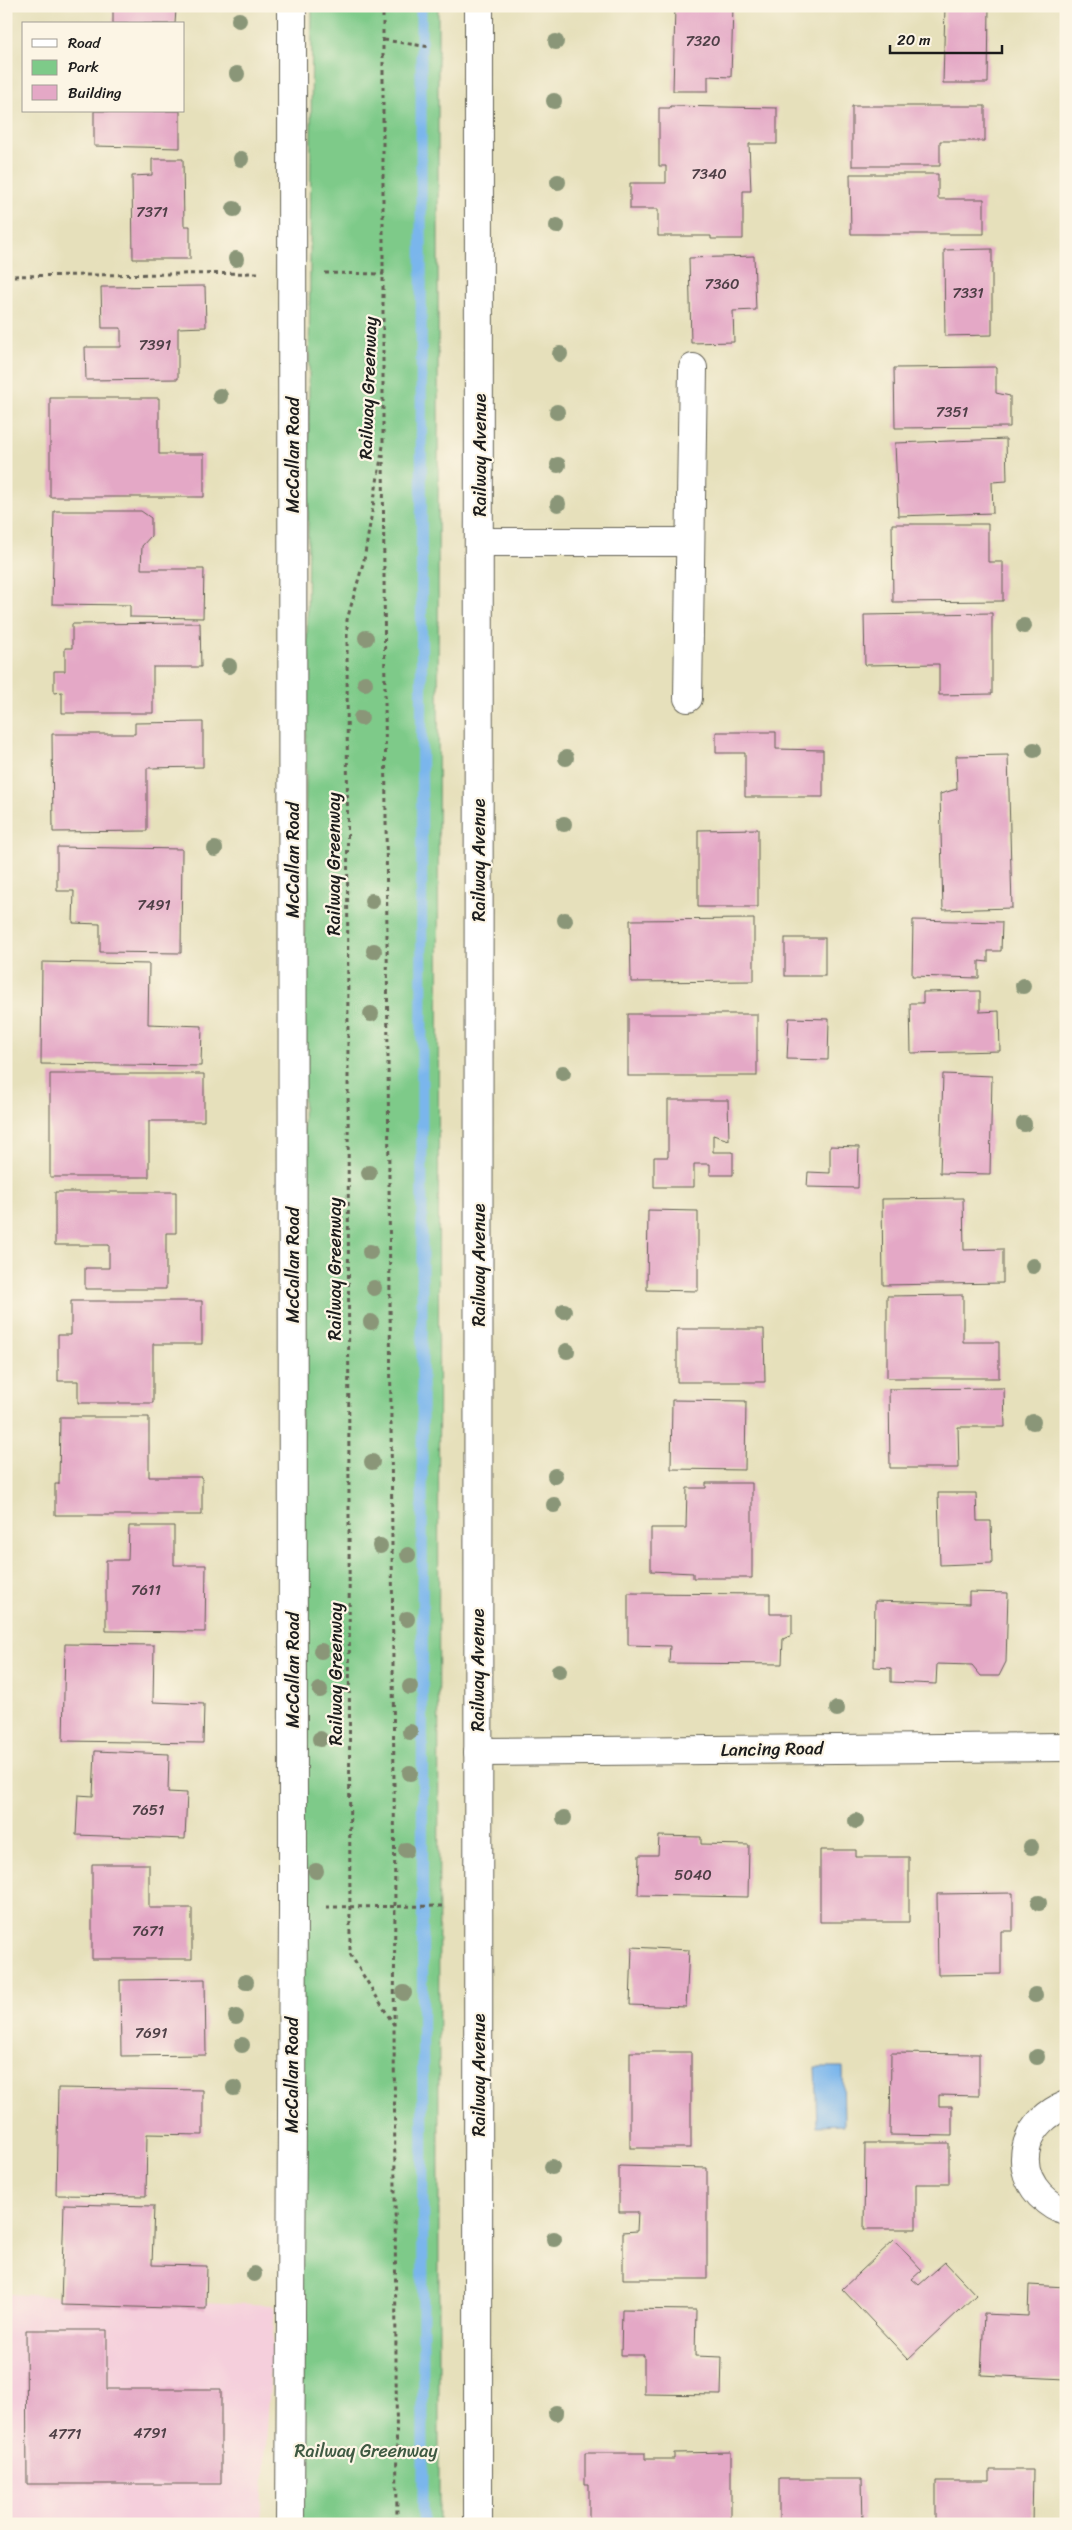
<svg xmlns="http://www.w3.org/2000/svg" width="1072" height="2530" font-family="Sriracha,sans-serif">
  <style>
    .built { fill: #f5cfdc }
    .green { fill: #7eca89; stroke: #4d7352 }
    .water { fill: #7ab6ec; stroke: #4b6984 }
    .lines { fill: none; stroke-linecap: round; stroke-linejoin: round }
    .stream { stroke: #7ab6ec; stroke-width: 11 }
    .building { fill: #e4a8c6 }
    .minor-casing { stroke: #636154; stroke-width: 30 }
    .major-casing { stroke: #636154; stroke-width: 30 }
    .path { stroke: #636154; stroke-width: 3; stroke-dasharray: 4 4; stroke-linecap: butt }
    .minor { stroke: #fff; stroke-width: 28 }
    .major { stroke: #fff; stroke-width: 28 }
    .tree { fill: #8a9678 }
    .labels { text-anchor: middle; stroke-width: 4.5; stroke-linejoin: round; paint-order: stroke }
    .number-label { font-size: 15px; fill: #4e3f46 }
    .street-label { font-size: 18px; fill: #1c1c1c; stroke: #fcf5e5 }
    .park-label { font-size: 18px; fill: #3e5942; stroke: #fcf5e5 }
  </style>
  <rect width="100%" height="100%" fill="#fcf5e5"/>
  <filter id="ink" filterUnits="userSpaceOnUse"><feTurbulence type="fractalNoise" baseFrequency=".02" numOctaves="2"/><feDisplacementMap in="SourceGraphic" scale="10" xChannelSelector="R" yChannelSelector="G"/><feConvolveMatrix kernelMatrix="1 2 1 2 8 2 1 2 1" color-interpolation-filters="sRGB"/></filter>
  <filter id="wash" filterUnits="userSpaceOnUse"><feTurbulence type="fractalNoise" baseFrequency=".0096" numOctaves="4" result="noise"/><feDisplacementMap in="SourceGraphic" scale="20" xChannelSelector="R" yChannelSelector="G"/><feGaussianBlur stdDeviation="1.12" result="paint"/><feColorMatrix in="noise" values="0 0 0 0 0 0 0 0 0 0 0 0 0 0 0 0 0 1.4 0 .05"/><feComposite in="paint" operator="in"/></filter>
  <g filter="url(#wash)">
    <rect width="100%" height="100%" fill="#e6e0bb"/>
    <polygon class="built" points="6,2294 275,2305 261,2524 6,2524"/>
    <polygon class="green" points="312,6 438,6 439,2524 292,2524"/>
    <polygon class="water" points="815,2067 843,2067 844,2125 817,2126"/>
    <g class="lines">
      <polyline class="stream" points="421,6 423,2524"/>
    </g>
    <g id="blocks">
      <g class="building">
        <polygon points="113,6 167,6 167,9 176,9 175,24 113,24"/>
        <polygon points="675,6 733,6 731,77 708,76 708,91 673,91"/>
        <polygon points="945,6 989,6 988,83 943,83"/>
        <polygon points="670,106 777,108 777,144 749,144 751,191 743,191 743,239 711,239 711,236 658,236 658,209 630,209 630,183 666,183 666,166 659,166 659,108 670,108"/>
        <polygon points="852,106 985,106 985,141 940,141 940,166 852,166"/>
        <polygon points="94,111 180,111 180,148 94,146"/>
        <polygon points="152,159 183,159 184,226 190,226 190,259 133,259 132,176 152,175"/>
        <polygon points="850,174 938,174 938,199 984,199 984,234 851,234"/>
        <polygon points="992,249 992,335 945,336 944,250"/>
        <polygon points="754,256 756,310 733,311 734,342 691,343 689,258"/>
        <polygon points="205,286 206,327 178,328 178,379 86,380 85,347 121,347 121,328 102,328 101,287"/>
        <polygon points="996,367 996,393 1010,396 1010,427 895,428 894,368"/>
        <polygon points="50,398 159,398 159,454 204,454 204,497 50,497"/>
        <polygon points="1006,439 1007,481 992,482 993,513 898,516 895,443"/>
        <polygon points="54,511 141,511 151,518 151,536 142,546 141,569 204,569 203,618 130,617 130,605 52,604"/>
        <polygon points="892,524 988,524 988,562 1003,562 1003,601 893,602"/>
        <polygon points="992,613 992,694 939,695 939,664 865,665 864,615"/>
        <polygon points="200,623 201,667 153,667 153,713 62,713 62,692 54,693 54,671 65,671 65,648 72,648 72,624"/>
        <polygon points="203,722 203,767 147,768 147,831 53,832 52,734 135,734 135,723"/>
        <polygon points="716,732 776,732 776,749 823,750 823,797 745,797 745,753 716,753"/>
        <polygon points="1008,755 1012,908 943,910 940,794 957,789 956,756"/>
        <polygon points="758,829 758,907 698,907 698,830"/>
        <polygon points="57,847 182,849 181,953 100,952 100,924 73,923 74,891 57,891"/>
        <polygon points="754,919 754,981 631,982 630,920"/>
        <polygon points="913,920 1002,922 1001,951 988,951 988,962 979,961 979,978 912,976"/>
        <rect x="785" y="938" width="40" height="38"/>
        <polygon points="42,962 149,964 148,1024 202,1026 201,1066 41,1064"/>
        <polygon points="980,991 980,1012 999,1011 1000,1051 911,1053 910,1003 923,1003 923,992"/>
        <rect x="628" y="1014" width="129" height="62"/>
        <polygon points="789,1018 829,1019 828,1060 787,1059"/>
        <polygon points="50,1074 204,1074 204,1121 149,1121 149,1177 50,1177"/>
        <polygon points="943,1074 992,1076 990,1174 940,1173"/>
        <polygon points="668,1100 728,1100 729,1140 713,1135 713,1152 733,1152 733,1175 710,1175 710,1164 694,1164 694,1187 654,1187 654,1157 668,1157"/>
        <polygon points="830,1146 859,1147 858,1188 807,1187 808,1172 830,1173"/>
        <polygon points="55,1192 176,1192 176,1233 166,1233 166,1289 85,1289 85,1268 109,1268 109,1245 55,1245"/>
        <polygon points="963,1198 964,1250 1003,1249 1003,1283 883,1285 882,1199"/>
        <polygon points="648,1210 698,1211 698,1291 647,1290"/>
        <polygon points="963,1295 963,1342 999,1342 999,1378 887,1378 887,1296"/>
        <polygon points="71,1301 202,1301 202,1344 153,1344 153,1403 78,1403 78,1381 58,1381 58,1335 71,1335"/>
        <polygon points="677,1329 764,1329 765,1382 677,1382"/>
        <polygon points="1004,1388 1005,1427 958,1427 959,1468 890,1468 889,1389"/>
        <polygon points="672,1400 746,1401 745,1470 671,1469"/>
        <polygon points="60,1417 149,1417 149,1477 202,1477 202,1515 55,1515 55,1484 59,1484"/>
        <polygon points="706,1483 752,1483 752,1578 693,1578 693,1573 651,1571 651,1528 686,1528 687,1488 706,1488"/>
        <polygon points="938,1493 976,1493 977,1521 991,1521 992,1563 940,1565"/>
        <polygon points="129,1526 174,1526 174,1565 206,1565 205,1632 106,1631 106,1560 128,1560"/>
        <polygon points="969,1592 1008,1593 1006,1662 999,1676 981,1676 972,1665 937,1664 936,1684 891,1682 891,1668 874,1667 875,1601 969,1604"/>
        <polygon points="628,1593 770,1594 770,1614 792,1614 792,1635 783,1639 782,1664 669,1663 670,1646 628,1645"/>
        <polygon points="65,1644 154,1645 153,1702 204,1704 203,1743 63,1741"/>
        <polygon points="95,1751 169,1754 168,1792 187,1793 185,1839 76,1835 78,1795 93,1796"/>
        <polygon points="659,1836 701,1837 701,1844 749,1845 748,1897 638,1895 639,1855 658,1855"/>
        <polygon points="820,1850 856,1850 856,1857 909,1857 909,1922 820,1922"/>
        <polygon points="92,1864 149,1864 149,1908 192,1908 192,1959 92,1959"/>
        <polygon points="1013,1893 1013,1931 1001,1931 1001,1974 938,1975 937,1894"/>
        <polygon points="632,1947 689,1950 686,2007 630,2005"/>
        <polygon points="205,1979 206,2055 121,2056 120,1980"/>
        <rect x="630" y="2052" width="61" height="96"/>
        <polygon points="891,2053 979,2054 979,2096 939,2095 939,2106 952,2106 952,2136 890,2135"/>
        <polygon points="58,2088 203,2090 203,2135 147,2134 146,2196 56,2195"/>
        <polygon points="865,2143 949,2143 949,2184 916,2184 916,2229 864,2229"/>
        <polygon points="619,2166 707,2168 707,2279 623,2279 623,2232 637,2231 638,2212 619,2212"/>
        <polygon points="64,2204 154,2206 152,2265 207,2266 206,2309 61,2305"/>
        <polygon points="894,2240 922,2270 912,2279 919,2285 945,2262 976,2295 908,2359 842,2289"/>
        <polygon points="1029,2285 1066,2287 1066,2379 981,2375 984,2314 1028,2316"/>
        <polygon points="622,2309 696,2310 695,2356 722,2357 721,2395 644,2394 644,2355 621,2355"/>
        <polygon points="26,2330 107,2330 107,2389 221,2389 221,2484 27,2484"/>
        <polygon points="731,2452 731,2524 589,2524 589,2484 585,2484 585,2453 645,2453 645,2459 674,2459 674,2453"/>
        <polygon points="990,2470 1033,2470 1032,2524 936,2524 936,2481 990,2481"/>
        <polygon points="779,2479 862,2479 863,2524 779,2524"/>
      </g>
    </g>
  </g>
  <g filter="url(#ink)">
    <use href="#blocks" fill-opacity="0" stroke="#636154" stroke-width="1"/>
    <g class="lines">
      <g class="minor-casing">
        <g id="minor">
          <polyline points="480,542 690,542"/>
          <polyline points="688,698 693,368"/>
          <polyline points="478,1752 1066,1747"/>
          <path d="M1066,2105C1028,2120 1010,2162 1040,2195C1047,2202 1056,2209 1066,2211"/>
          <polyline points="290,2524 293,1908 292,6"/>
        </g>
      </g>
      <g class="major-casing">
        <polyline id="major" points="478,2524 479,6"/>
      </g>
      <g class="path">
        <polyline points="383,6 383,446 364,560 347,620 350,1954 394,2025 397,2524"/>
        <polyline points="384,40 430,47"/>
        <polyline points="325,273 384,274"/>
        <polyline points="6,276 259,273"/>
        <polyline points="383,454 395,1906 394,2025"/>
        <polyline points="326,1907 445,1906"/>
      </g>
      <use href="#minor" class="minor"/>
      <use href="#major" class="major"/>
    </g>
    <g class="tree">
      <circle cx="239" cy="20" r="8"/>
      <circle cx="556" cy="42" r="8"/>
      <circle cx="237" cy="74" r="8"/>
      <circle cx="554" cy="101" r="8"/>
      <circle cx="241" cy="159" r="8"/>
      <circle cx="558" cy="182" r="8"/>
      <circle cx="234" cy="209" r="8"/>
      <circle cx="557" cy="226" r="8"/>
      <circle cx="236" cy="259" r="8"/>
      <circle cx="560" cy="354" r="8"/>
      <circle cx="220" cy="396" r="8"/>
      <circle cx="557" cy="412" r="8"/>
      <circle cx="558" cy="465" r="8"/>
      <circle cx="558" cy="504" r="8"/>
      <circle cx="1024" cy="626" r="8"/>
      <circle cx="366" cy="638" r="8"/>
      <circle cx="229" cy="666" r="8"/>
      <circle cx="365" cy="683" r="8"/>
      <circle cx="361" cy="718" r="8"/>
      <circle cx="1034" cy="750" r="8"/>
      <circle cx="566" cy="758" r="8"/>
      <circle cx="564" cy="824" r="8"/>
      <circle cx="215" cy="849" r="8"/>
      <circle cx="372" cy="901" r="8"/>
      <circle cx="565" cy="920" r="8"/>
      <circle cx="374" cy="951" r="8"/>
      <circle cx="1023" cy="986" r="8"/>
      <circle cx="371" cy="1014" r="8"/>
      <circle cx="563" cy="1073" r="8"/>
      <circle cx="1024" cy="1124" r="8"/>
      <circle cx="369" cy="1173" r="8"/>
      <circle cx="370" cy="1252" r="8"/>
      <circle cx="1033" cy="1266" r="8"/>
      <circle cx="374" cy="1288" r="8"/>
      <circle cx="564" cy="1311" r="8"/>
      <circle cx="371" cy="1322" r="8"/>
      <circle cx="567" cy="1351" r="8"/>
      <circle cx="1033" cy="1422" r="8"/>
      <circle cx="372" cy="1462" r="8"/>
      <circle cx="555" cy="1476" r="8"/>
      <circle cx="554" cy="1505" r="8"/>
      <circle cx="380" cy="1546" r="8"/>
      <circle cx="408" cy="1555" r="8"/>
      <circle cx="407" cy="1619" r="8"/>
      <circle cx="321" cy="1651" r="8"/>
      <circle cx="559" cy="1671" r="8"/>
      <circle cx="410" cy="1687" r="8"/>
      <circle cx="320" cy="1690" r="8"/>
      <circle cx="837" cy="1709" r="8"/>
      <circle cx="410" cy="1732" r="8"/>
      <circle cx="320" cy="1739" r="8"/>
      <circle cx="410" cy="1773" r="8"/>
      <circle cx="564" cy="1818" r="8"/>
      <circle cx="856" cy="1821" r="8"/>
      <circle cx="1031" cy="1847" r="8"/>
      <circle cx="406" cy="1850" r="8"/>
      <circle cx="316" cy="1871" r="8"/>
      <circle cx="1039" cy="1903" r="8"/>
      <circle cx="246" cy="1982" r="8"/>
      <circle cx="404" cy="1993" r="8"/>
      <circle cx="1035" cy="1995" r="8"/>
      <circle cx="236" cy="2017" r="8"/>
      <circle cx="242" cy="2045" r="8"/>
      <circle cx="1037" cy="2057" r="8"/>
      <circle cx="234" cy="2088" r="8"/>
      <circle cx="552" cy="2167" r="8"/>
      <circle cx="554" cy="2239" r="8"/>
      <circle cx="254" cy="2274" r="8"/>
      <circle cx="556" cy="2413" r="8"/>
    </g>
  </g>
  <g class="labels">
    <g class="number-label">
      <text x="703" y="46">7320</text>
      <text x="709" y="179">7340</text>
      <text x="152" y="217">7371</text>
      <text x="722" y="289">7360</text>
      <text x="968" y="298">7331</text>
      <text x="155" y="350">7391</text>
      <text x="952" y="417">7351</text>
      <text x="154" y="910">7491</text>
      <text x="146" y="1595">7611</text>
      <text x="148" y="1815">7651</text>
      <text x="693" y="1880">5040</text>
      <text x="148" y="1936">7671</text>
      <text x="151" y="2038">7691</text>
      <text x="150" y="2438">4791</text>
      <text x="65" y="2439">4771</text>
    </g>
    <g class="street-label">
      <text transform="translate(368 388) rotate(-88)" y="6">Railway Greenway</text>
      <text transform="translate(293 455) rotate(-90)" y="6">McCallan Road</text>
      <text transform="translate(480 455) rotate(-90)" y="6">Railway Avenue</text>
      <text transform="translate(293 860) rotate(-90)" y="6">McCallan Road</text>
      <text transform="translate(479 860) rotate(-90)" y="6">Railway Avenue</text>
      <text transform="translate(334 864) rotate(-90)" y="6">Railway Greenway</text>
      <text transform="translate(293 1265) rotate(-90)" y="6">McCallan Road</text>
      <text transform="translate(479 1265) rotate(-90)" y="6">Railway Avenue</text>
      <text transform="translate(335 1269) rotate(-90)" y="6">Railway Greenway</text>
      <text transform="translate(293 1670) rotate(-90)" y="6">McCallan Road</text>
      <text transform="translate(478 1670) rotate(-90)" y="6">Railway Avenue</text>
      <text transform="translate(336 1674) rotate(-90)" y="6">Railway Greenway</text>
      <text transform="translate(772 1749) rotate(-1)" y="6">Lancing Road</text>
      <text transform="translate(292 2075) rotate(-90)" y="6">McCallan Road</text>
      <text transform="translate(479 2075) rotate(-90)" y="6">Railway Avenue</text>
    </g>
    <g class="park-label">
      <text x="366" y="2457">Railway Greenway</text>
    </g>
  </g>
  <rect width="1072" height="2530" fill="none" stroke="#fcf5e5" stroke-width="25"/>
  <rect x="22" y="22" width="162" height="90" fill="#fcf5e5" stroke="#a29e95"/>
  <rect x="32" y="39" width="25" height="8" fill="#ffffff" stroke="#a29e95"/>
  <text x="68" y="48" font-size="15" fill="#1c1c1c">Road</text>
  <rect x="32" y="60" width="25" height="15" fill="#7eca89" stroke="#a29e95"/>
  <text x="68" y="72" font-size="15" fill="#1c1c1c">Park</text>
  <rect x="32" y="85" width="25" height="15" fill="#e4a8c6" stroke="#a29e95"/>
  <text x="68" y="98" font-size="15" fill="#1c1c1c">Building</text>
  <path d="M890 45v8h112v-8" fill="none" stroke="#1c1c1c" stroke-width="2.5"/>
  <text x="897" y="45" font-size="15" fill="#1c1c1c" stroke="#fcf5e5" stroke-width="4" paint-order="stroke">20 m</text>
</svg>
